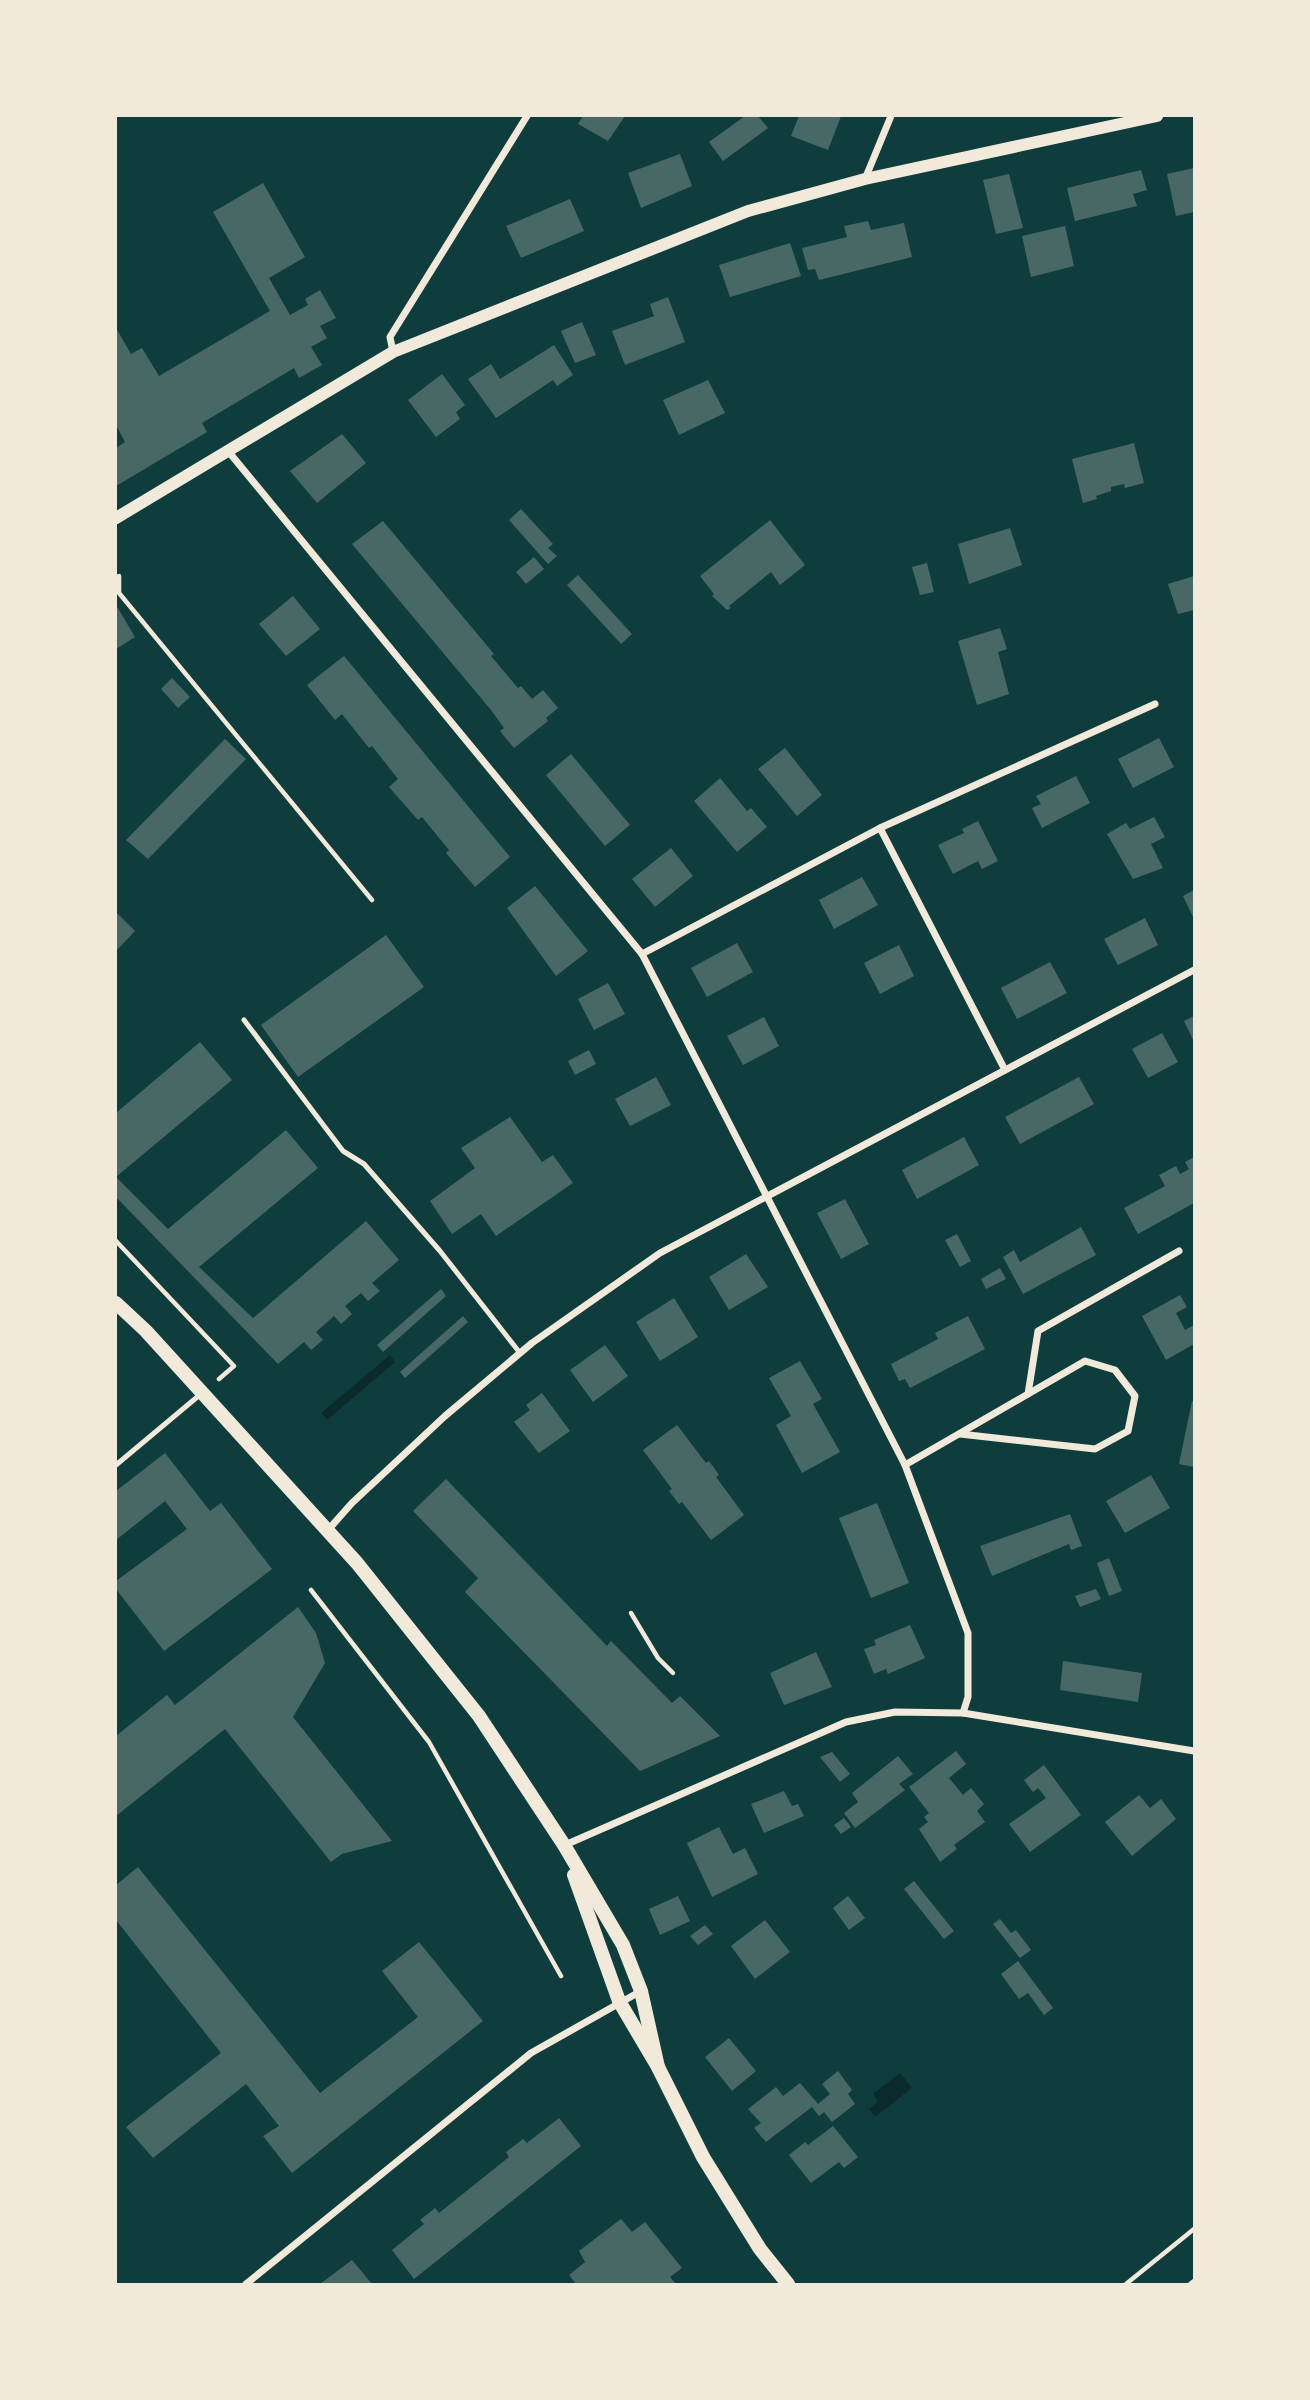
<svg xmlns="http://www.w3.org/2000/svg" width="1310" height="2400" font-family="Cabin,sans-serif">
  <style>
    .water { fill: #0a2a2b }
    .building { fill: #486865 }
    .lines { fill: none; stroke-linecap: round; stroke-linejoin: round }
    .path { stroke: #f1e9da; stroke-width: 4.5 }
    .service { stroke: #f1e9da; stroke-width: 5 }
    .minor { stroke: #f1e9da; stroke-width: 7 }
    .tertiary { stroke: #f1e9da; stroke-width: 12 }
    .secondary { stroke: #f1e9da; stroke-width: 14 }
  </style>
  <rect width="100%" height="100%" fill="#0f3d3e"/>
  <g class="water">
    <polygon points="390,1355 395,1362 327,1420 321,1413"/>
    <polygon points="900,2073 912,2088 875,2117 869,2109 878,2101 873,2094"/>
  </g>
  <g class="building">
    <polygon points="583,116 625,116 608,141 578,124"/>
    <polygon points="745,116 758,116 768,128 723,161 709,142"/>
    <polygon points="799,116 841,116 828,150 791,136"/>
    <polygon points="680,154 692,186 641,208 628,173"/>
    <polygon points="1194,168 1194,212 1176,216 1167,174"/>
    <polygon points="1141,170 1147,190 1133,194 1137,206 1075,221 1067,188"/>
    <polygon points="1009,174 1023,228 996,234 983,180"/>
    <polygon points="263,183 305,257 269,278 290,315 308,305 305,299 320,290 336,318 320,326 327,338 311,347 322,365 299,378 294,368 202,423 207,432 116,486 116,448 125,442 116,425 116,328 131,354 142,348 159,376 270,311 213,212"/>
    <polygon points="570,199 584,231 521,258 506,226"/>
    <polygon points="868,221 871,230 904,223 912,257 819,280 815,269 808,270 802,248 847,237 844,226"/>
    <polygon points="1065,226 1074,266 1031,277 1022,236"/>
    <polygon points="790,243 801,276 730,297 719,265"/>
    <polygon points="668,297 685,342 625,365 612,331 654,316 650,304"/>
    <polygon points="582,322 596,355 575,363 561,331"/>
    <polygon points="554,345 573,375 557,386 553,380 496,418 468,379 491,364 500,379"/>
    <polygon points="442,374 465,405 456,412 460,419 436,437 408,400"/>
    <polygon points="708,380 725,413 679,435 663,400"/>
    <polygon points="342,434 366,463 317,503 290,471"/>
    <polygon points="1134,443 1144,483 1125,488 1124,484 1111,487 1111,491 1096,496 1097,499 1083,503 1072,459"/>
    <polygon points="521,509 553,544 548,548 557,556 548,564 509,520"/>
    <polygon points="770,520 805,565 780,585 771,572 729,606 731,608 727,610 712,596 714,594 700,576"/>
    <polygon points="383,521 494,654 491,656 518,688 521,686 532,699 543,690 558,708 546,718 548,721 514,748 500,731 504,728 491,710 352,544"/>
    <polygon points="1010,528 1022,565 969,584 958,544"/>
    <polygon points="534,557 544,569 526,584 516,572"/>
    <polygon points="927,563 934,592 920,595 912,567"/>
    <polygon points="578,575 632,634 621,644 567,585"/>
    <polygon points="1194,576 1194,610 1178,614 1168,584"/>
    <polygon points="293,596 320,629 286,656 259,624"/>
    <polygon points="116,605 135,637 116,649"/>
    <polygon points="1000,628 1007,649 998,652 1009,694 977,705 958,641"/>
    <polygon points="344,656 510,857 475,887 446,853 449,850 422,817 418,820 389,787 398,779 372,746 369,748 342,714 335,720 307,685"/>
    <polygon points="172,678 190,697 178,708 161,689"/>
    <polygon points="1159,738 1174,767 1133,788 1118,759"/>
    <polygon points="225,739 246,759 148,859 126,840"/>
    <polygon points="785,748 822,795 797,816 758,769"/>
    <polygon points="571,754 630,825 605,846 546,775"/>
    <polygon points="1076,776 1090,803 1042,828 1032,808 1041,804 1036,796"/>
    <polygon points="720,778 747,811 751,808 767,827 737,852 694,801"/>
    <polygon points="1154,817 1165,837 1151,844 1163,868 1133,879 1107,834 1126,823 1130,829"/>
    <polygon points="978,821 998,861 982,869 978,861 953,874 938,845 964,833 962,829"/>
    <polygon points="671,848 693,876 655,907 632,879"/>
    <polygon points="862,877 878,905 834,929 819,900"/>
    <polygon points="535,886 588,951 556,976 507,908"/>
    <polygon points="1194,890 1194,919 1183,896"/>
    <polygon points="116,912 135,931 116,951"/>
    <polygon points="1145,918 1158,945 1118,965 1104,939"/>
    <polygon points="386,935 424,987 298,1077 261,1025"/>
    <polygon points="737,943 753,972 707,997 691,968"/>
    <polygon points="899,945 914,976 880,994 864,963"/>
    <polygon points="1050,962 1067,993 1017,1019 1001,988"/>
    <polygon points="608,983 625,1014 594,1030 578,999"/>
    <polygon points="1194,1016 1194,1042 1184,1021"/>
    <polygon points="764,1017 779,1046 743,1065 727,1036"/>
    <polygon points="1162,1033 1178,1062 1148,1078 1132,1049"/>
    <polygon points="200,1042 232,1080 116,1177 168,1229 286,1130 318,1168 199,1267 253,1318 366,1221 399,1260 372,1283 380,1291 368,1301 361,1293 345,1306 352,1314 341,1324 334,1316 316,1332 323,1340 311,1350 304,1342 278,1364 116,1197 116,1113"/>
    <polygon points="589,1050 596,1064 575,1075 568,1061"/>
    <polygon points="656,1077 671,1105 630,1126 615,1099"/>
    <polygon points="1079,1077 1094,1104 1020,1144 1005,1117"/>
    <polygon points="510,1117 542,1162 553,1155 573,1183 496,1236 481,1214 452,1234 430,1201 475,1168 461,1148"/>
    <polygon points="964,1137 979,1165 917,1199 902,1170"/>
    <polygon points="1194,1157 1194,1203 1138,1234 1124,1208 1165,1186 1159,1175 1176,1166 1180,1174 1189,1169 1185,1162"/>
    <polygon points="845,1199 869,1244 841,1259 817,1213"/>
    <polygon points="1081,1227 1096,1255 1023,1294 1003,1257 1014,1250 1020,1262"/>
    <polygon points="957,1234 971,1261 960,1267 945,1240"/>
    <polygon points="746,1254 768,1287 729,1310 709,1277"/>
    <polygon points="1000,1268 1006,1279 986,1289 981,1279"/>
    <polygon points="441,1289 446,1296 383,1352 377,1345"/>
    <polygon points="1180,1295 1187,1307 1176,1313 1185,1330 1194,1325 1194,1344 1166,1360 1142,1316"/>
    <polygon points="674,1298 698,1337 660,1361 636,1322"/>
    <polygon points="463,1316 468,1322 405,1378 400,1372"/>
    <polygon points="968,1316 985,1349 910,1388 905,1379 899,1381 891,1364 938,1339 935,1333"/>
    <polygon points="605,1345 628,1376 593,1402 570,1370"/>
    <polygon points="800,1361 822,1399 813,1404 840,1452 802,1473 776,1425 791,1416 769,1378"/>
    <polygon points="542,1393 570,1431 539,1453 514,1422 530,1410 526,1405"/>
    <polygon points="1192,1401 1194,1402 1194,1467 1179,1464"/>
    <polygon points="677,1425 706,1463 709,1461 719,1475 716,1477 744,1515 711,1540 682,1502 679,1504 669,1491 672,1489 643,1450"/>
    <polygon points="165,1453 210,1511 221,1503 272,1569 164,1651 116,1589 116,1581 187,1529 165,1501 116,1540 116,1491"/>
    <polygon points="1151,1475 1170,1508 1125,1533 1106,1501"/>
    <polygon points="446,1479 607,1646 611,1641 672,1703 680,1696 720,1736 640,1771 465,1592 478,1578 413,1511"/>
    <polygon points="877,1503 909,1583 871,1598 839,1518"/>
    <polygon points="1070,1514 1082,1546 1071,1550 1069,1544 992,1576 980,1546"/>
    <polygon points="1109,1558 1122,1591 1109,1596 1097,1563"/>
    <polygon points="1096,1589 1101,1599 1080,1607 1075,1596"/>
    <polygon points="298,1607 316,1633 325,1663 293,1717 392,1841 342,1854 331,1862 225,1729 116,1816 116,1736 167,1695 175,1705"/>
    <polygon points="910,1625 925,1658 888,1674 886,1669 874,1674 864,1649 876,1645 874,1640"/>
    <polygon points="816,1652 832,1687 784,1705 770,1673"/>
    <polygon points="1063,1661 1142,1673 1138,1702 1060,1690"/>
    <polygon points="956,1751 966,1764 949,1778 963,1795 971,1788 984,1804 977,1811 985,1822 954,1845 957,1849 940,1862 919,1829 928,1822 924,1817 929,1813 909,1787"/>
    <polygon points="832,1752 850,1774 840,1782 820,1757"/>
    <polygon points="898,1756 913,1774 899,1784 905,1790 855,1828 844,1813 858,1802 852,1793"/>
    <polygon points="1044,1765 1081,1815 1030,1852 1009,1824 1046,1798 1038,1788 1033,1792 1024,1780"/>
    <polygon points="784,1791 792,1806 798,1804 804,1816 764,1833 751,1804"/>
    <polygon points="1139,1795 1150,1808 1161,1799 1176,1819 1132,1856 1105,1822"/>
    <polygon points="844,1818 851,1827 841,1834 834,1825"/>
    <polygon points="719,1827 733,1854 745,1848 758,1874 712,1897 687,1843"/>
    <polygon points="138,1867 320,2093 418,2017 382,1971 419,1942 483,2021 292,2173 263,2136 279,2126 246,2084 153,2158 126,2127 221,2053 116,1920 116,1885"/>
    <polygon points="914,1881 954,1931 944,1939 904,1889"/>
    <polygon points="678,1896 690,1921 660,1935 649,1909"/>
    <polygon points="848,1896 865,1918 849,1930 833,1908"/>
    <polygon points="1000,1919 1011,1933 1016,1930 1031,1950 1020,1958 993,1924"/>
    <polygon points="765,1920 790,1952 755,1979 731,1946"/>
    <polygon points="705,1925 713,1934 698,1945 690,1936"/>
    <polygon points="1018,1961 1053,2008 1044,2015 1028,1993 1019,1999 1001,1974"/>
    <polygon points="729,2038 756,2071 732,2091 705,2057"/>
    <polygon points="838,2071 852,2090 848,2094 855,2104 832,2122 824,2112 819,2116 812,2107 766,2142 754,2128 761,2123 748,2109 776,2087 783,2096 800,2083 818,2104 830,2094 822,2084"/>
    <polygon points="559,2118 581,2146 414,2279 392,2250 424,2224 420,2220 435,2208 439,2213 509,2157 506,2152 523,2139 527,2143"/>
    <polygon points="833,2126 858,2157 844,2168 839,2162 811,2183 789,2155 805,2142 808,2145"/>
    <polygon points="621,2219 632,2232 645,2222 682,2268 670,2277 676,2284 576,2284 569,2275 585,2262 579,2251"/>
    <polygon points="352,2260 372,2284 320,2284"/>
  </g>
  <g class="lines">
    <g class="path">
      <polyline points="119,576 119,593 372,900"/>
      <polyline points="116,1241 234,1366 219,1379"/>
      <polyline points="311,1590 429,1742 561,1976"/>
      <polyline points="631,1613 658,1658 673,1673"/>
      <polyline points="1126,2284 1194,2229"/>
      <polyline points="1190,2284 1194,2281"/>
    </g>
    <g class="service">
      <polyline points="244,1020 343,1151 364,1164 440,1251 520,1353"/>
      <polyline points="116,1465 202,1393"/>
    </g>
    <g class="minor">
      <polyline points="865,179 891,116"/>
      <polyline points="393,352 390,337 527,116"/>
      <polyline points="228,451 642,954 905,1465 968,1633 968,1697 963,1713"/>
      <polyline points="880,828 1005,1070"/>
      <polyline points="642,954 880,828 1155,704"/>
      <polyline points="960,1434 1095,1449 1128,1431 1135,1396 1115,1370 1085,1361 1028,1394"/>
      <polyline points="905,1465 1028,1394 1038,1331 1179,1251"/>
      <polyline points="328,1530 352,1503 445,1416 532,1343 660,1253 1194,970"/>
      <polyline points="565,1845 846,1722 895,1712 963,1713 1194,1751"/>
      <polyline points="246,2284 531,2053 641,1991"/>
    </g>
    <polyline class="tertiary" points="116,518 393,352 748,211 865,179 1157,116"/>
    <g class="secondary">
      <polyline points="116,1303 146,1331 357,1563 479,1716 564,1845 623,1945 641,1991 658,2067"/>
      <polyline points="574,1875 619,2001 658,2067 703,2157 760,2249 788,2284"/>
    </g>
  </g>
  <rect width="1310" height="2400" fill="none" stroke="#f1e9da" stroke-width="234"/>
</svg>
